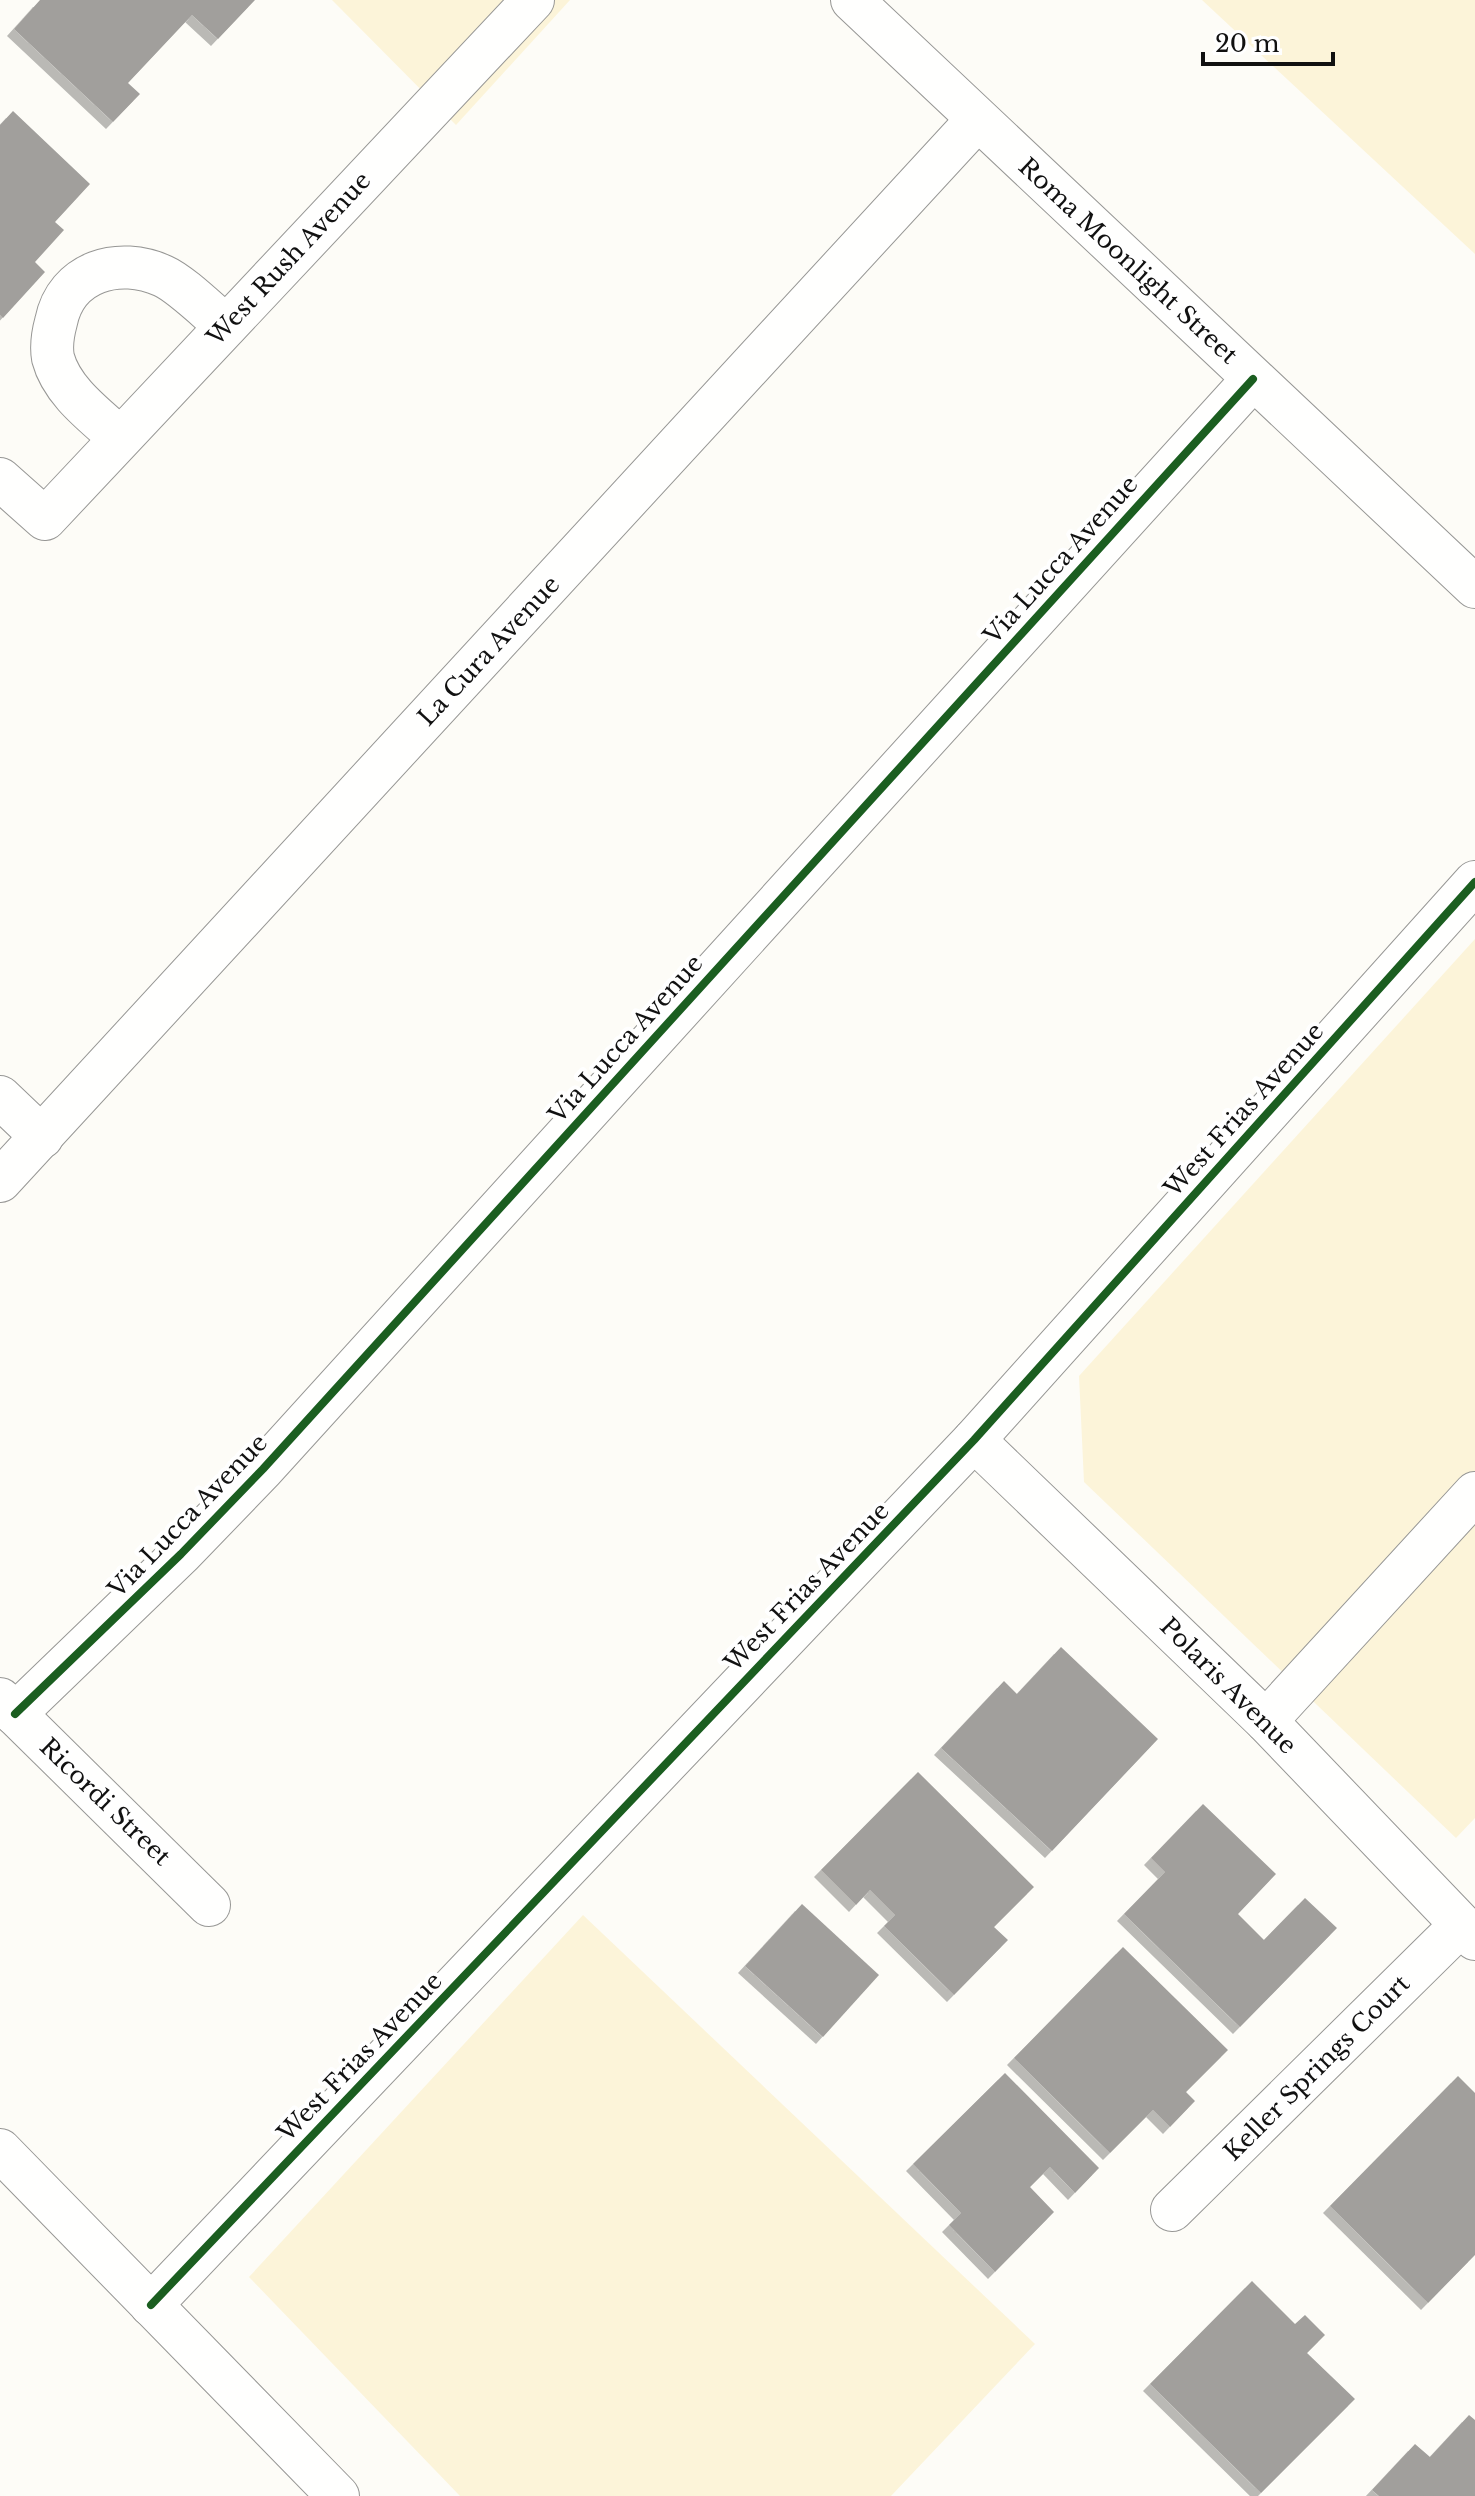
<svg xmlns="http://www.w3.org/2000/svg" width="1475" height="2496" font-family="'Libre Baskerville',serif">
  <style>
    .sand { fill: #fcf4d9 }
    .building { fill: #a19f9c; filter: url(#shadow) }
    .lines { fill: none; stroke-linecap: round; stroke-linejoin: round }
    .minor-casing { stroke: #979795; stroke-width: 44 }
    .minor { stroke: #fffffe; stroke-width: 42 }
    .cycleway-casing { stroke: #fff; stroke-width: 13 }
    .cycleway { stroke: #1b5e20; stroke-width: 8 }
    .labels { text-anchor: middle; stroke-width: 8; stroke-linejoin: round; paint-order: stroke }
    .street-label { font-size: 24px; fill: #111; stroke: #fff }
  </style>
  <defs>
    <filter id="shadow"><feDropShadow dx="-7" dy="7" stdDeviation="0" flood-color="#0004"/></filter>
  </defs>
  <rect width="100%" height="100%" fill="#fdfcf7"/>
  <g class="sand">
    <polygon points="332,0 570,0 456,125"/>
    <polygon points="1202,0 1475,0 1475,254"/>
    <polygon points="1475,939 1475,1818 1456,1838 1084,1482 1079,1376"/>
    <polygon points="583,1915 1035,2344 891,2496 460,2496 249,2277"/>
  </g>
  <g class="building">
    <polygon points="40,0 255,0 218,39 192,15 128,83 140,94 113,122 14,29"/>
    <polygon points="13,111 90,184 55,222 64,230 35,262 45,272 3,318 0,315 0,125"/>
    <polygon points="1061,1647 1158,1739 1052,1851 941,1748 1004,1681 1017,1694"/>
    <polygon points="918,1772 1034,1887 994,1927 1008,1940 954,1995 884,1926 895,1915 870,1890 856,1905 821,1870"/>
    <polygon points="1203,1804 1276,1874 1238,1914 1264,1940 1305,1898 1337,1928 1240,2027 1124,1914 1165,1872 1151,1858"/>
    <polygon points="802,1904 879,1975 823,2037 745,1966"/>
    <polygon points="1123,1947 1228,2050 1186,2092 1195,2101 1170,2127 1153,2110 1110,2153 1014,2058"/>
    <polygon points="1005,2073 1099,2168 1075,2193 1050,2167 1030,2187 1054,2212 995,2272 949,2225 961,2213 913,2164"/>
    <polygon points="1458,2076 1475,2093 1475,2255 1428,2303 1330,2206"/>
    <polygon points="1252,2281 1295,2324 1305,2315 1325,2335 1307,2353 1355,2399 1261,2493 1150,2384"/>
    <polygon points="1469,2415 1475,2420 1475,2496 1379,2496 1372,2490 1415,2444 1430,2457"/>
  </g>
  <g class="lines">
    <g class="minor-casing">
      <g id="minor">
        <polyline points="852,0 1475,587"/>
        <path d="M120,438C96,416 62,392 53,358C51,347 53,333 56,322C66,271 119,256 163,276C181,284 209,312 226,326"/>
        <polyline points="0,479 45,519 533,0"/>
        <polyline points="0,1097 42,1137"/>
        <polyline points="0,1181 977,120"/>
        <polyline points="974,1440 1266,1721 1475,1939"/>
        <polyline points="0,1699 209,1905"/>
        <polyline points="15,1714 181,1554 263,1469 1253,379"/>
        <polyline points="1266,1721 1475,1493"/>
        <polyline points="0,2150 338,2496"/>
        <polyline points="1172,2210 1461,1925"/>
        <polyline points="151,2305 974,1440 1475,882"/>
      </g>
    </g>
    <use href="#minor" class="minor"/>
    <g class="cycleway-casing">
      <g id="cycleway">
        <polyline points="15,1714 181,1554 263,1469 1253,379"/>
        <polyline points="151,2305 974,1440 1475,882"/>
      </g>
    </g>
    <use href="#cycleway" class="cycleway"/>
  </g>
  <g class="labels">
    <g class="street-label">
      <text transform="translate(289 259) rotate(-47)" y="8">West Rush Avenue</text>
      <text transform="translate(1128 261) rotate(43)" y="8">Roma Moonlight Street</text>
      <text transform="translate(1061 560) rotate(-48)" y="8">Via Lucca Avenue</text>
      <text transform="translate(489 651) rotate(-47)" y="8">La Cura Avenue</text>
      <text transform="translate(626 1039) rotate(-48)" y="8">Via Lucca Avenue</text>
      <text transform="translate(1244 1110) rotate(-48)" y="8">West Frias Avenue</text>
      <text transform="translate(188 1516) rotate(-46)" y="8">Via Lucca Avenue</text>
      <text transform="translate(807 1587) rotate(-46)" y="8">West Frias Avenue</text>
      <text transform="translate(1228 1686) rotate(45)" y="8">Polaris Avenue</text>
      <text transform="translate(105 1802) rotate(44)" y="8">Ricordi Street</text>
      <text transform="translate(360 2057) rotate(-46)" y="8">West Frias Avenue</text>
      <text transform="translate(1317 2068) rotate(-45)" y="8">Keller Springs Court</text>
    </g>
  </g>
  <path d="M1203 52v12h130v-12" fill="none" stroke="#111111" stroke-width="4"/>
  <text x="1215" y="52" font-size="24" fill="#111111" stroke="#ffffff" stroke-width="6" paint-order="stroke">20 m</text>
</svg>
